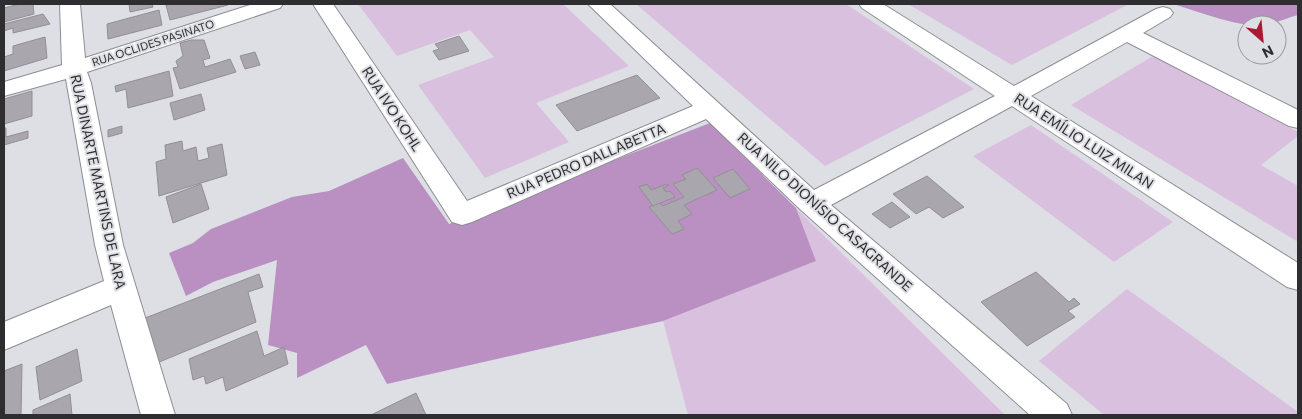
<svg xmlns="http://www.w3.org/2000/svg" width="1302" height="419" font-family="Commissioner,sans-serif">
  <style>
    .green { fill: #dac0df }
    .forest { fill: #ba90c2 }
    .building { fill: #a9a7ad; stroke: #918f95 }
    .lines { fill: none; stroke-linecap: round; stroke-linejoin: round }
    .minor-casing { stroke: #8d8e94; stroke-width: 2 }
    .minor { fill: #fff; fill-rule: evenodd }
    .labels { text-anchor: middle; stroke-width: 4; stroke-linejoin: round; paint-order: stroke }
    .far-street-label { font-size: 11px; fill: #2e2e30; stroke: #dedee5 }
    .street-label { font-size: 14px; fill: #2e2e30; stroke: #dedee5 }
  </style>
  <rect width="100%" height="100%" fill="#dedee5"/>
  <g class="green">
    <polygon points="358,4 563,4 629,66 536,103 569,142 485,178 418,85 494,57 470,30 397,56"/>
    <polygon points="636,4 846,4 974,89 825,166"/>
    <polygon points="908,4 1129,4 1012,65"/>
    <polygon points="1153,56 1298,132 1298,136 1261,165 1298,186 1298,242 1071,105"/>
    <polygon points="1031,125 1173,222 1114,262 973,156"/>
    <polygon points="796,208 1005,415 688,415 663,321 816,261"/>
    <polygon points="1127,289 1298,412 1298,415 1104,415 1039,361"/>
  </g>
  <g class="forest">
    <path d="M1173,4H1298V15C1287,18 1276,23 1264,25C1240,28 1196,11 1173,4Z"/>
    <polygon points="710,123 796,208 816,261 663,321 387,384 366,345 297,378 297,353 268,345 277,260 213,282 186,296 169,253 193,243 211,229 292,197 329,191 403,158 449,224"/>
  </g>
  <g class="building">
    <polygon points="20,4 33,4 34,14 4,22 4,8"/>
    <polygon points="129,4 152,4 153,7 130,12"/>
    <polygon points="173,4 227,4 228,5 170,20 166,5"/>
    <polygon points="159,10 162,25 108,39 107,24"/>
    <polygon points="43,14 50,24 13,33 13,28 4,31 4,24"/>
    <polygon points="459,36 469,51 439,60 433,51 439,49 435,44"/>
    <polygon points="45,37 47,58 4,71 4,57 13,54 13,46"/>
    <polygon points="191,40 204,40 210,58 203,60 205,67 230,59 236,72 180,89 173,68 178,67 176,61 183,56 180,43"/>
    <polygon points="255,52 260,65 245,69 240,56"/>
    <polygon points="169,71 173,96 128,108 126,89 116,92 115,86"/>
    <polygon points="637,75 660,98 577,131 556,105"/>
    <polygon points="32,91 32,116 4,124 4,99"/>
    <polygon points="201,94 205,110 174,120 170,103"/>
    <polygon points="122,126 122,133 108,137 108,130"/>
    <polygon points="4,128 6,128 6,137 28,131 28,138 4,145"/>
    <polygon points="182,141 183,151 196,147 198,161 209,158 207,148 222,144 227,175 159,196 156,162 166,159 165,145"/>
    <polygon points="697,168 717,190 684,205 692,214 678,221 684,229 672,234 649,207 659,203 663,206 684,197 673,184 686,179 682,175"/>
    <polygon points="733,169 750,189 730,198 713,178"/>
    <polygon points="927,176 964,207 943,218 929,207 916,214 893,194"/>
    <polygon points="201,184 209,209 173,223 166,197"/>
    <polygon points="647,184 651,190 667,184 669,185 663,188 666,192 670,191 675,197 653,206 639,187"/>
    <polygon points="892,202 910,217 890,228 872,214"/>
    <polygon points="1036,272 1069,302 1074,298 1080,304 1068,311 1075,317 1027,346 981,302"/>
    <polygon points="259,274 263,287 248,292 256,322 152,365 145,318"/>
    <polygon points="257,331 264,356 284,347 288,364 226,391 223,377 206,384 204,376 193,380 189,359"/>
    <polygon points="77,349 82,381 40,400 36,367"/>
    <polygon points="22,364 21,415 4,415 4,371"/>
    <polygon points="416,393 426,415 371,415"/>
    <polygon points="70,394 72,415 33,415 33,410"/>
  </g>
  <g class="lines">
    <g class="minor-casing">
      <g id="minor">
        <polygon points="60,4 80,4 85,58 253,4 283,4 280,8 87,72 91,83 123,245 175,415 141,415 111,305 4,350 4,322 104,281 95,245 66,79 4,96 4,82 62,65"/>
        <polygon points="313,4 333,4 467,201 693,106 588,4 610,4 814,190 995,96 862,8 859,4 883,4 1014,86 1156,9 1163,7 1170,9 1173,13 1170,17 1143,33 1298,110 1298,128 1289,126 1127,42 1031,96 1298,263 1298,290 1287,287 1012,106 831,205 1067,404 1072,415 1030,415 801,210 706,119 472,222 462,225 452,222"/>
      </g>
    </g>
    <use href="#minor" class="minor"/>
  </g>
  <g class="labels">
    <g class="far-street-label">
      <text transform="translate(153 43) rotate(-18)" y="4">RUA OCLIDES PASINATO</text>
    </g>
    <g class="street-label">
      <text transform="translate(392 109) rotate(57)" y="5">RUA IVO KOHL</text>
      <text transform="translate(1084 141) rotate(33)" y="5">RUA EMÍLIO LUIZ MILAN</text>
      <text transform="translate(586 161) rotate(-23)" y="5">RUA PEDRO DALLABETTA</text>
      <text transform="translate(98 182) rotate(78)" y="5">RUA DINARTE MARTINS DE LARA</text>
      <text transform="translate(825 212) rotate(42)" y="5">RUA NILO DIONÍSIO CASAGRANDE</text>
    </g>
  </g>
  <rect width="1302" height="419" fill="none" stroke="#2e2e30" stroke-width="10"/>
  <g transform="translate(1262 40) rotate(153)"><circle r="24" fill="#dedee5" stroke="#98989d"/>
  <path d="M0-4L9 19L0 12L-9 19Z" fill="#ac1734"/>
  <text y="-8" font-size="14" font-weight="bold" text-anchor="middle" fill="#2e2e30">N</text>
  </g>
</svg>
